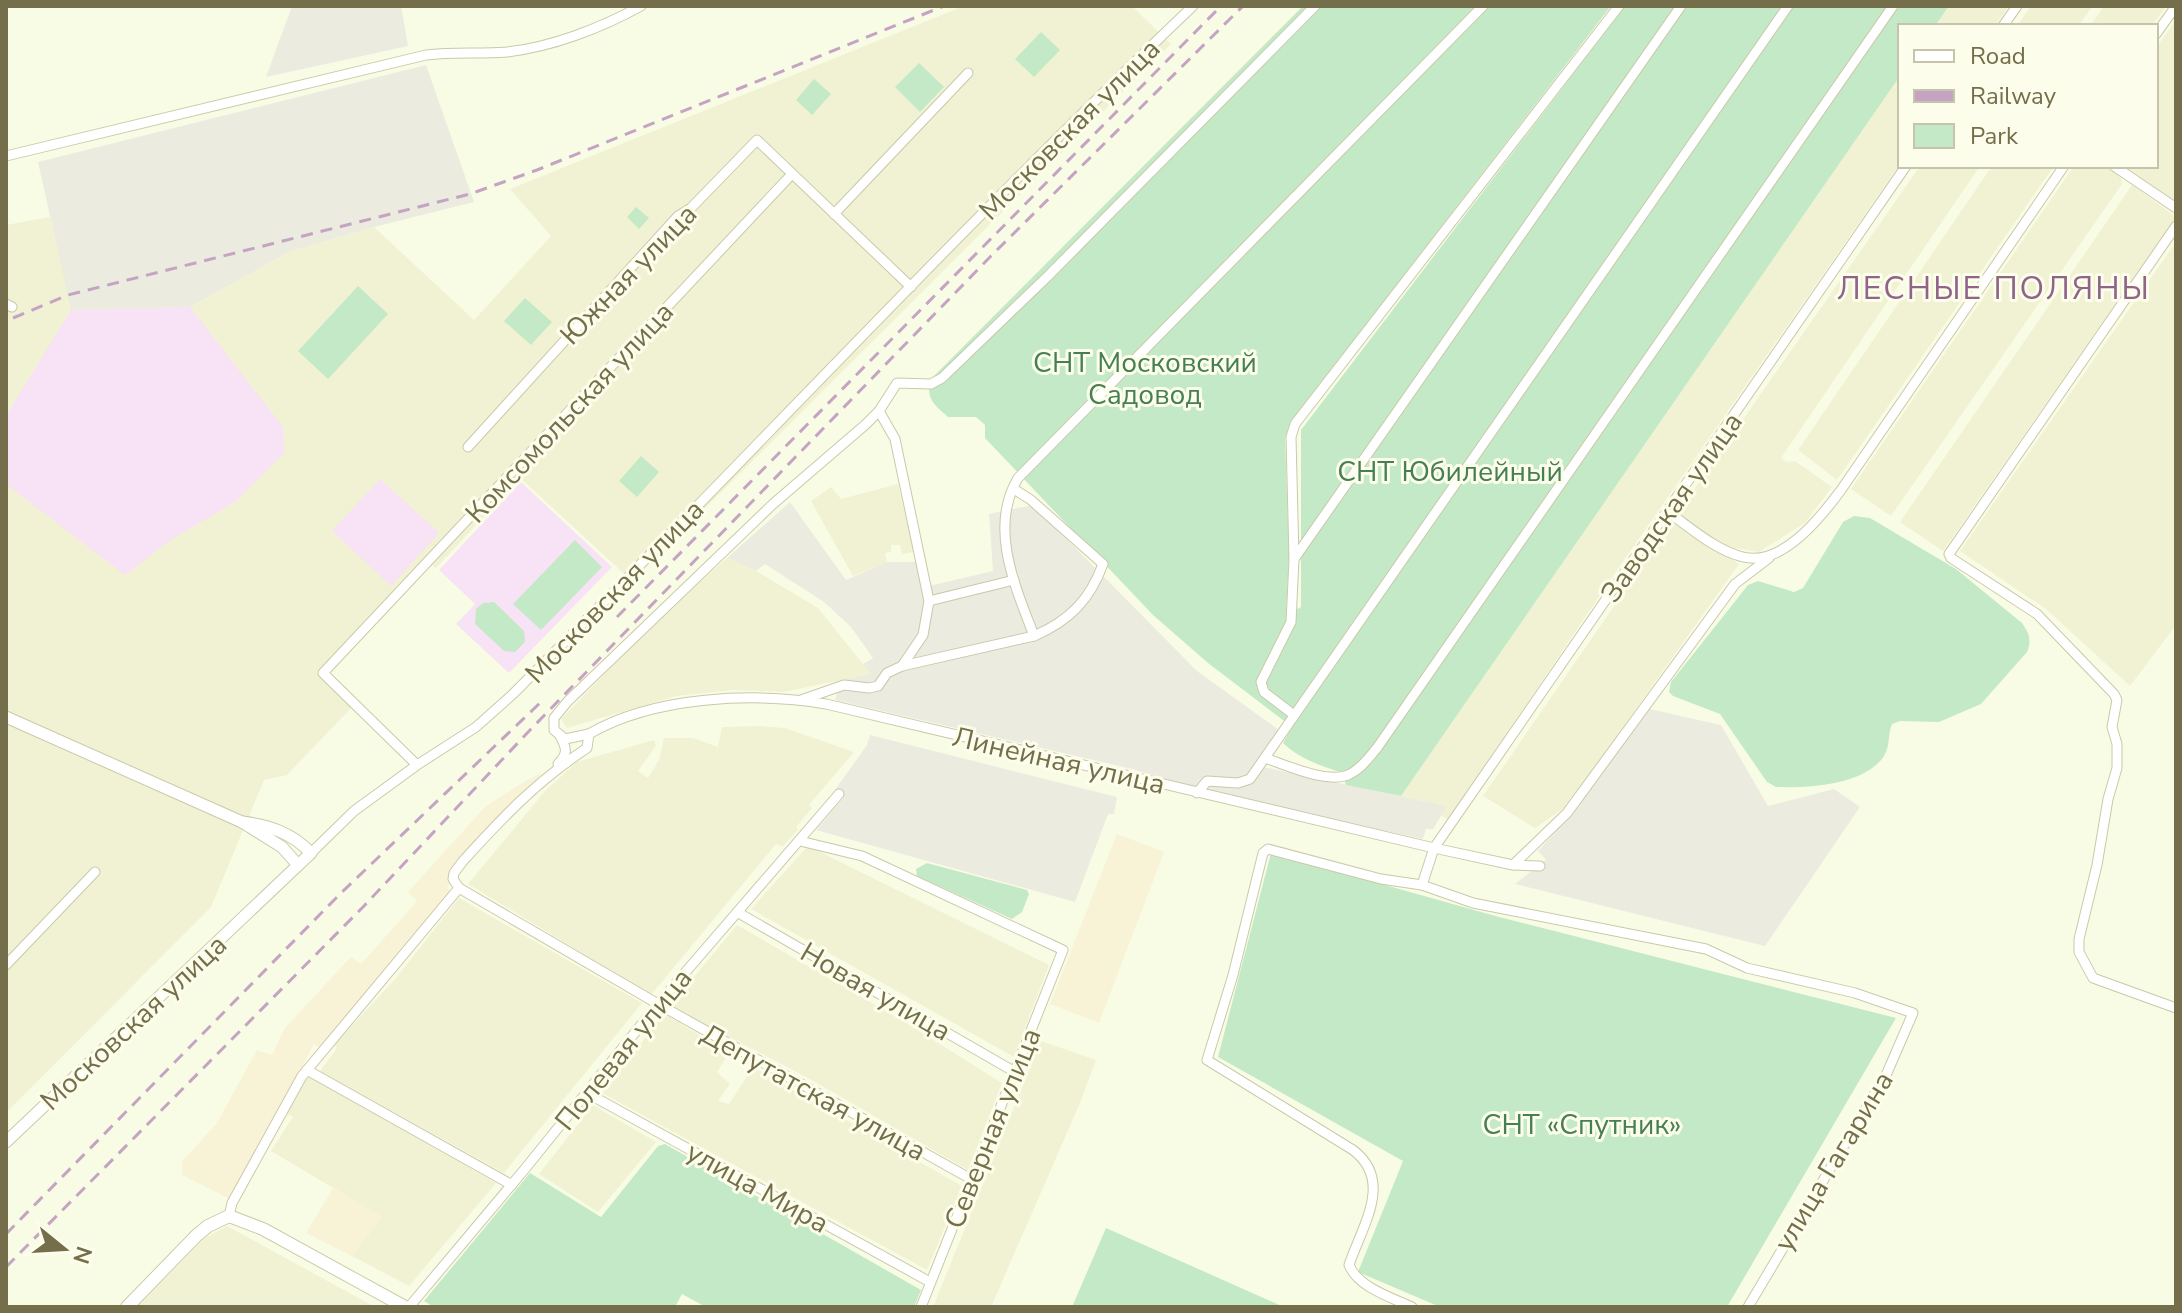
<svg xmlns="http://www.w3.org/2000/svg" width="2182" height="1313" font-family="'Nunito Sans',sans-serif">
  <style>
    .residential { fill: #f1f2d3 }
    .commercial { fill: #f8f2d6 }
    .industrial { fill: #ebebdf }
    .education { fill: #f8e2f5 }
    .green { fill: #c4e9c7 }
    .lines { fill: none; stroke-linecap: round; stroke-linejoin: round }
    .minor-casing { stroke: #cac9a9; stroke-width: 11 }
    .tertiary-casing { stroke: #cac9a9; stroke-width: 13 }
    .secondary-casing { stroke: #cecba7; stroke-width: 14 }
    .minor { stroke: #fff; stroke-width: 9 }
    .tertiary { stroke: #fff; stroke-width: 11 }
    .secondary { stroke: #fff; stroke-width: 12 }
    .rail { stroke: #c5a4c3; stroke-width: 3; stroke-dasharray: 12 8; stroke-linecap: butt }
    .labels { text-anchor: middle; stroke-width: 6; stroke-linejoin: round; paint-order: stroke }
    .street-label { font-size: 28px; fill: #746e4b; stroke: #fcfeeb }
    .park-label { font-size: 28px; fill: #467f52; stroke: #fcfeeb }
    .quarter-label { font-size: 32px; letter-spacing: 2px; fill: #906389; stroke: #fcfeeb }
  </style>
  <rect width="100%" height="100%" fill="#f9fce5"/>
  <g class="residential">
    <polygon points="964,6 1132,6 1171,44 632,581 520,478 436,568 425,558 317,672 352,707 287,775 264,780 211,907 6,1113 6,225 50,217 72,310 190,307 291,251 374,227 474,320 551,236 510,189"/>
    <polygon points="1949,6 2009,6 1995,26 1935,26"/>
    <polygon points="2031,6 2093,6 2078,26 2017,26"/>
    <polygon points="2104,6 2166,6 2152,26 2090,26"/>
    <polygon points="2176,20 2176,203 2121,166 2156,166 2156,48"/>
    <polygon points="1900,76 1900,164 1613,576 1448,820 1441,815 1446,806 1401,796"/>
    <polygon points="1920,166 1980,166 1781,458 1787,462 1795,461 1832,487 1805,523 1759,552 1727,547 1677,514"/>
    <polygon points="1992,166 2054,166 1837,480 1798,450"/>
    <polygon points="2074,166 2106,166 2121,177 2122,184 1891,516 1851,489"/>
    <polygon points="2132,185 2176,217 1943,551 1900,522"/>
    <polygon points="2176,242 2176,625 2130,686 2046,609 1960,551"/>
    <polygon points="898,484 914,552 902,554 900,545 891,545 891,552 885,553 887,562 853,576 811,501 831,487 841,499"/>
    <polygon points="1672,522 1739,564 1567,806 1535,828 1483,796"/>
    <polygon points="727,558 756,571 818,608 871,674 784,692 734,690 676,696 567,728 561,719 655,622"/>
    <polygon points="760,726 785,728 854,752 809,805 812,808 796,827 798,830 782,847 776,844 651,995 468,884 545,791 577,762 654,740 656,746 638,771 648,778 659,760 664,738 693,738 718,747 722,727"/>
    <polygon points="808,846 1049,965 1014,1057 751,909"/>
    <polygon points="459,898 642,1003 504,1173 320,1071 337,1048 334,1045 396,978"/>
    <polygon points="737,925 905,1022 1002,1083 968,1170 808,1078 670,1006"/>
    <polygon points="664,1014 729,1053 717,1072 730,1084 718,1101 729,1104 753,1067 962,1186 927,1270 602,1093"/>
    <polygon points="1041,1041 1096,1060 1080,1103 991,1307 933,1307"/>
    <polygon points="309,1076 496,1183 409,1286 352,1256 382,1217 271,1151 293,1117 287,1114 288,1109"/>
    <polygon points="593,1105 656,1142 598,1212 539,1174"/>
    <polygon points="227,1226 375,1307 137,1307 205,1238"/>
  </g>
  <g class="commercial">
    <polygon points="544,772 491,823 450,874 448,888 452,895 320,1048 314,1044 232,1200 182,1175 182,1162 217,1123 257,1050 272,1055 285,1028 351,957 361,964 417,901 408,892 485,807 525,781"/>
    <polygon points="1117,834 1164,852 1099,1023 1050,1004"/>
    <polygon points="334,1187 382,1217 352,1256 306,1233"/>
  </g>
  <g class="industrial">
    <polygon points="292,6 401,6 408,46 266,77"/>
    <polygon points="426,65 474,202 374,227 291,251 190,307 71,310 38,162"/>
    <polygon points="790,502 846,580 887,562 922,562 929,586 993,571 989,514 1033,505 1197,671 1279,730 1254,765 1447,806 1433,829 1426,829 1423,839 1204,791 1132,769 835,700 841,680 871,674 863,664 873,658 851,627 824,602 765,564 756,571 727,558"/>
    <polygon points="1645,708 1721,725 1768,806 1834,789 1860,807 1765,946 1515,884 1546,860 1538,851 1560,827"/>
    <polygon points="870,735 1117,797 1114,814 1108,814 1075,902 816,830 843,798 835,790 867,745"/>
  </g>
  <g class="education">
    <polygon points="190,307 283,427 284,453 235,502 172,539 125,575 6,484 6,416 71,310"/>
    <polygon points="380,479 439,533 391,586 332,531"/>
    <polygon points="521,482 612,567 509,673 456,624 475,604 439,570"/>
  </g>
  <g class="green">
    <path d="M1303,6H1611L1290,423L1285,438L1289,555L1286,616L1301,607V430L1625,6H1949L1935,26H1900V76L1401,796L1346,785L1342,773C1319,765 1300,759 1283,743L1292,727L1208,663L1153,615L985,438V425L976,417H948C934,405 926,399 930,380Z"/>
    <polygon points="1041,32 1060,50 1034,77 1015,59"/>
    <polygon points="919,63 944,87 920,112 895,87"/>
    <polygon points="814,79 831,94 812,115 796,100"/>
    <polygon points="636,207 649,218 639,229 627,217"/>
    <polygon points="358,286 388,314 328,379 298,351"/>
    <polygon points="525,298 552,322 531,345 504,321"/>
    <polygon points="641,456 659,472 637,497 619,481"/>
    <path d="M1854,516L1870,518L1956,569L2022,623C2029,633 2032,640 2027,652L1981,704L1939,722L1900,721L1892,724C1887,736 1891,748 1882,759C1859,786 1808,788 1776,787L1767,782L1720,714L1673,696L1669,692L1671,682L1748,585L1758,581L1794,592L1803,588L1843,522Z"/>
    <polygon points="575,540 602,567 541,630 513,604"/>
    <polygon points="494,602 524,631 525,642 515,652 504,651 475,624 476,609 483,603"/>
    <polygon points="1271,853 1499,917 1896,1018 1727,1307 1440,1307 1358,1272 1403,1161 1218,1057"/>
    <polygon points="927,863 1027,890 1029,894 1022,912 1012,919 917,876 916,869"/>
    <polygon points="665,1144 921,1290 914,1307 706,1307 682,1294 675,1307 434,1307 424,1301 530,1173 601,1217 658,1146"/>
    <polygon points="1106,1228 1284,1307 1072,1307"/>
  </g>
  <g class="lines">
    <g class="minor-casing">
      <g id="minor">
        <polyline points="2003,26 2017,6"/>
        <polyline points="2156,34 2176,6"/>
        <path d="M6,156L426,55C453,52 480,54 507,52C552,47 601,28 641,6"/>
        <polyline points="2114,166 2176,208"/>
        <polyline points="834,214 968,73"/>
        <polyline points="2176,226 1949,554 1951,558 2037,614 2114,694 2117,700 2112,727 2117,744 2117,768 2108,799 2097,865 2079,939 2079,952 2093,978 2176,1008"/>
        <polyline points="6,304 12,307"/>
        <polyline points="879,411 895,439 929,601 923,635 902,666"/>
        <polyline points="468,447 678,216 691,208 757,140 911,287"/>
        <path d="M1668,512C1691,528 1715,550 1743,557C1782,567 1821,517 1841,490L2064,166"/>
        <polyline points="1294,559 1681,6"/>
        <polyline points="929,601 1014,580"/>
        <path d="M1034,636C1016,588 988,528 1018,478L1483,6"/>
        <path d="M801,700L844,685L869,688L878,686L887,673L902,666L1034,636C1069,621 1090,600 1103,564L1031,500L1014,489"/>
        <polyline points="1294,715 1264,692 1261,682 1291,622 1294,559 1291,437 1295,424 1619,6"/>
        <polyline points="589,734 565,739 554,730 554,718 568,701 773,504 865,425 879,411 897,383 931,384 942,378 1048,276 1315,6"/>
        <path d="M1265,758C1286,765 1329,785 1350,774C1361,769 1369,757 1377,748L1893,6"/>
        <path d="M558,764C568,754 567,748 560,736"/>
        <polyline points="417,765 323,673 792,174"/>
        <polyline points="1197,793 1207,781 1238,783 1250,779 1788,6"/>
        <polyline points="800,841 862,856 1063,950 921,1307"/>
        <path d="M311,853L354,811L417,765L476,727L513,694C741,465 960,228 1193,6"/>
        <polyline points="1513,865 1567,813 1735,584 1769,558"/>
        <polyline points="1422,885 1434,848 1906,166"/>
        <path d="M459,888L453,879L454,873L463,861C504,816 536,782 587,748L589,734C654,696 754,692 826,704L1434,848L1513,865L1540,866"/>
        <polyline points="459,888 658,1004 971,1179"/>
        <polyline points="737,912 1015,1072"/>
        <polyline points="6,965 95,872"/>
        <polyline points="307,1070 512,1185"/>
        <polyline points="587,1093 930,1282"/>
        <polyline points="229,1216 232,1203 302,1076 459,888"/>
        <polyline points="409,1307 524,1170 658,1004 839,794"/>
        <path d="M1412,1307C1390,1297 1358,1287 1349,1265C1362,1226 1394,1181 1353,1150L1207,1060L1233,975L1263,853L1268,849L1381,879L1422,885L1473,903L1706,949L1747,968L1855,993L1913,1013L1887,1073L1748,1307"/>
      </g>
    </g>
    <g class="tertiary-casing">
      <g id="tertiary">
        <polyline points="6,717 242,822 282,847 298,865"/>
        <path d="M6,1142L311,853C292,833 269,825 242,822"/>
      </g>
    </g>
    <g class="secondary-casing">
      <polyline id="secondary" points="127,1307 197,1235 208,1226 229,1216 263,1229 405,1307"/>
    </g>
    <use href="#minor" class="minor"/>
    <use href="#tertiary" class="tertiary"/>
    <use href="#secondary" class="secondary"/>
    <g class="rail">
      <polyline points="13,318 68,295 470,194 537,170 944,6"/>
      <polyline points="617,617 1221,6"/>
      <polyline points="6,1234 341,893 542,701"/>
      <polyline points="6,1267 363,907 531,729 991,256 1243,6"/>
    </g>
  </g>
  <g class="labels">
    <g class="street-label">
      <text transform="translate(1069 129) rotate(-45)" y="10">Московская улица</text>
      <text transform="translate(628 274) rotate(-46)" y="10">Южная улица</text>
      <text transform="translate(569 412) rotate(-47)" y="10">Комсомольская улица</text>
      <text transform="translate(1671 507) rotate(-55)" y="10">Заводская улица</text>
      <text transform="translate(614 591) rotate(-46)" y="10">Московская улица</text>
      <text transform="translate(1059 760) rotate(13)" y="10">Линейная улица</text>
      <text transform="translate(876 991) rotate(30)" y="10">Новая улица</text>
      <text transform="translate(133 1022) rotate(-43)" y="10">Московская улица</text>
      <text transform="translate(623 1049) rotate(-51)" y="10">Полевая улица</text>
      <text transform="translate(814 1092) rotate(29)" y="10">Депутатская улица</text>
      <text transform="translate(992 1128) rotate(-68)" y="10">Северная улица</text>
      <text transform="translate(1833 1161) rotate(-59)" y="10">улица Гагарина</text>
      <text transform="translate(758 1187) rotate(29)" y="10">улица Мира</text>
    </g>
    <g class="park-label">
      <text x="1145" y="372">СНТ Московский<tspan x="1145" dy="32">Садовод</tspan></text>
      <text x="1450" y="481">СНТ Юбилейный</text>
      <text x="1582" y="1134">СНТ «Спутник»</text>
    </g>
    <g class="quarter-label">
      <text x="1994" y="299">ЛЕСНЫЕ ПОЛЯНЫ</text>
    </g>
  </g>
  <rect width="2182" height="1313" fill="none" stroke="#746e4b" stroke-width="16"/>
  <rect x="1898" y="24" width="260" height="144" fill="#fcfeeb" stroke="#c6c4ab" stroke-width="2"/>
  <rect x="1914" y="50" width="40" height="12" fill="#ffffff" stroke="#c6c4ab" stroke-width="2"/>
  <text x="1970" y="64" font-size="24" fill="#746e4b">Road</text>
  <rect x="1914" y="90" width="40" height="12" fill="#c5a4c3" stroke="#c6c4ab" stroke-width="2"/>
  <text x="1970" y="104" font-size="24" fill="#746e4b">Railway</text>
  <rect x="1914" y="124" width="40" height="24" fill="#c4e9c7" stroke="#c6c4ab" stroke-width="2"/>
  <text x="1970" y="144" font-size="24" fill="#746e4b">Park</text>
  <g transform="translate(64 1249) rotate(108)" stroke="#fcfeeb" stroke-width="6" paint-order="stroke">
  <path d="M0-6L14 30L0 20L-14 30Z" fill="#746e4b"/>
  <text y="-12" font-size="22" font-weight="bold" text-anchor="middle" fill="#746e4b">N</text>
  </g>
</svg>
